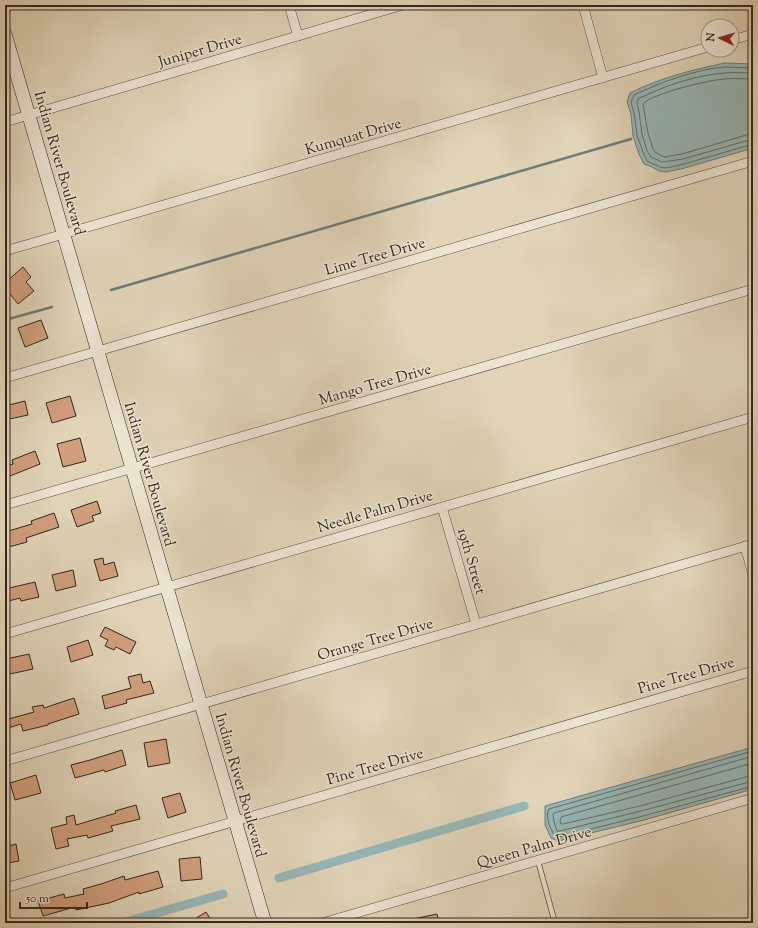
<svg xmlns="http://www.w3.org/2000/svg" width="758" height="928" font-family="'Sorts Mill Goudy',serif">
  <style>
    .water { fill: #97b7b7; stroke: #6e7d7a }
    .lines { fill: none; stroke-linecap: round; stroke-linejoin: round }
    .shore { stroke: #646f6a; stroke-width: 1 }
    .stream { stroke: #6e7d7a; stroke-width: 2.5 }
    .canal { stroke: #97b7b7; stroke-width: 9 }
    .building { fill: #d29f7d; stroke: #31271e }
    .service-casing { stroke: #5d5244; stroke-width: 6 }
    .minor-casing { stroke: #5d5244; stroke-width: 10 }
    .secondary-casing { stroke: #31271e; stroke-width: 14 }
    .service { stroke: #ece3d1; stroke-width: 4.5 }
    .minor { stroke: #ece3d1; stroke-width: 9 }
    .secondary { stroke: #ece3d1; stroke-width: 13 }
    .labels { text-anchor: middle; stroke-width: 3; stroke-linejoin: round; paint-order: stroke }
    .street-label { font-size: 15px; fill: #31271e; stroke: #ece3d1 }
  </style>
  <rect width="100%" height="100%" fill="#e1d4b8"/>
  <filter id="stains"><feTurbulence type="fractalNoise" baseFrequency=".005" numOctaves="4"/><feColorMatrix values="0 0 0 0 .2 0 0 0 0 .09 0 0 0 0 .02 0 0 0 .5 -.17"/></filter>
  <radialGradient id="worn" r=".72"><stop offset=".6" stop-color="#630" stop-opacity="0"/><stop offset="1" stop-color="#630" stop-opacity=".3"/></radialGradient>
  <g class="water">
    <path d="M725,63L753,64V148L685,168L666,172L659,171L652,167L644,164L639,154L633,136L631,114L627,102L630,93C660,78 691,70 725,63Z"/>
    <polygon points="753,747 753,789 644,820 558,841 551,838 545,825 545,806"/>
  </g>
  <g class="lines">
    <g class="shore">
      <path d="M753,68C744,68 734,67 725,67C696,69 659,83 634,95L631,102L634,113L637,135L643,152L647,161L660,167L666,168L684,164L753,144"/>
      <path d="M753,73C744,73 734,72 725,73C695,75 664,86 638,99L637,102L639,112L642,134L647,151L651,157L662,162L683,159L753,139"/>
      <path d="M753,79C744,79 734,78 725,79C709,80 653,93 643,104L648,133L653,149L655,152L664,157L682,154L753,133"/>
      <path d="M753,751L549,809C545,817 550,827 554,835L559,837L643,816L753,786"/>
      <polyline points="753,756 554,813 553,814 554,822 557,831 560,831 641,811 753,781"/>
      <polyline points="753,763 561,817 560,821 561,824 563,824 640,806 753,775"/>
    </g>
    <g class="stream">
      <polyline points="111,290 631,139"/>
      <polyline points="5,320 52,307"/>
    </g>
    <g class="canal">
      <polyline points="279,878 524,806"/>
      <polyline points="122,923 223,894"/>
    </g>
  </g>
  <g class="building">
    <polygon points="23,267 31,277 26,282 34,291 18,304 6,289 10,286 6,282"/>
    <polygon points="41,320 48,338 25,347 18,328"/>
    <polygon points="70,396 76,416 52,423 46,403"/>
    <polygon points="25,401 28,415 5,420 5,406"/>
    <polygon points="80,438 86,461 63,467 57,444"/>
    <polygon points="35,451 40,464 5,478 5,466 13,464 12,460"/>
    <polygon points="97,501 101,513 92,516 94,521 77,527 71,510"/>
    <polygon points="54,513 59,527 26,538 27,542 5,548 5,532 32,524 31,521"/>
    <polygon points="103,558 104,565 114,562 118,576 100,581 94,560"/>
    <polygon points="73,570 76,586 56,591 52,575"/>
    <polygon points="35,582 39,597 21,601 20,598 5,602 5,589"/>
    <polygon points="105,627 136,642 130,654 116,647 114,650 105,646 108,640 100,636"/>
    <polygon points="88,640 93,655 71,662 67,647"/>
    <polygon points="29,654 33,669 10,674 6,659"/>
    <polygon points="141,674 143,683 150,681 154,693 126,700 127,703 105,709 102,696 131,688 128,677"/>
    <polygon points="74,698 79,714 48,724 48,725 23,731 21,724 5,729 5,720 34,712 32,707 43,705 44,708"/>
    <polygon points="166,739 170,763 148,767 144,743"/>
    <polygon points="122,750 126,765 105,772 104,770 75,778 71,765 90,760"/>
    <polygon points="36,775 41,793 15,800 10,783"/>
    <polygon points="180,793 186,812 168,818 162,798"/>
    <polygon points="136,805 140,819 111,826 113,831 88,838 87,835 67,839 69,846 56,849 51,828 67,824 66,817 74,815 76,825 116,813 115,811"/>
    <polygon points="16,844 19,861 8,863 7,860 5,860 5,847"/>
    <polygon points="200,857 202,879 181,881 179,859"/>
    <polygon points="158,871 163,887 139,894 139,892 109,903 76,910 75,907 43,916 38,901 64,894 65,898 84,894 83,889 101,884 124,876 125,880"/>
    <polygon points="206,912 213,923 188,923"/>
    <polygon points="437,914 439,923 408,923 408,920"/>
  </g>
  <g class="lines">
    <g class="service-casing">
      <polyline id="service" points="538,861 555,923"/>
    </g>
    <g class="minor-casing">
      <g id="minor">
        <polyline points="289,5 298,36"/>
        <polyline points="583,5 603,78"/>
        <polyline points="732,40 753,34"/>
        <polyline points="5,122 403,5"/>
        <polyline points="5,251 708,47"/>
        <polyline points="5,378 753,161"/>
        <polyline points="5,505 753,289"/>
        <polyline points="442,507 476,624"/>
        <polyline points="745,546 753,575"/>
        <polyline points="5,634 753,417"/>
        <polyline points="5,761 753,544"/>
        <polyline points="5,888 753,671"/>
        <polyline points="322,923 753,798"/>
      </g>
    </g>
    <g class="secondary-casing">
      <polyline id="secondary" points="5,34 265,923"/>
    </g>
    <use href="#service" class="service"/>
    <use href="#minor" class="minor"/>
    <use href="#secondary" class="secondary"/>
  </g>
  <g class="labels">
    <g class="street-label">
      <text transform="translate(200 50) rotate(-16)" y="5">Juniper Drive</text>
      <text transform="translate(353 136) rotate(-16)" y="5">Kumquat Drive</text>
      <text transform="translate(60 163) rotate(74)" y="5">Indian River Boulevard</text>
      <text transform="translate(375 256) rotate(-16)" y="5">Lime Tree Drive</text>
      <text transform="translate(375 384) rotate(-16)" y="5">Mango Tree Drive</text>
      <text transform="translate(150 474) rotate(74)" y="5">Indian River Boulevard</text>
      <text transform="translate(375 511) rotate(-16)" y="5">Needle Palm Drive</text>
      <text transform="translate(472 561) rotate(74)" y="5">19th Street</text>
      <text transform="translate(375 639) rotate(-16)" y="5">Orange Tree Drive</text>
      <text transform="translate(686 675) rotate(-16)" y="5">Pine Tree Drive</text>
      <text transform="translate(375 766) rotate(-16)" y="5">Pine Tree Drive</text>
      <text transform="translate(241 785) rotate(74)" y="5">Indian River Boulevard</text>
      <text transform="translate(534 847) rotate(-16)" y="5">Queen Palm Drive</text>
    </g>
  </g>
  <rect width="758" height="928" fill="none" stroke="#e1d4b8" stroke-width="20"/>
  <rect x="6" y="6" width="746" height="916" fill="none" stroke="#31271e" stroke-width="2"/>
  <rect x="10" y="10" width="738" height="908" fill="none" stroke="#31271e"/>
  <g transform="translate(720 38) rotate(275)"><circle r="19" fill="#ece3d1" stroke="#a19889"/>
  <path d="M0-3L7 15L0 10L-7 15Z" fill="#8f2418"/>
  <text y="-6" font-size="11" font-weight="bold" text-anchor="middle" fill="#31271e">N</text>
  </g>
  <path d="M20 902v6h67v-6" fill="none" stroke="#31271e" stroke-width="2"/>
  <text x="26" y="902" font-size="12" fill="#31271e" stroke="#ece3d1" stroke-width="3" paint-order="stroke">50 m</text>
  <rect width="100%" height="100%" filter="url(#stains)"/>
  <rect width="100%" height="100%" fill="url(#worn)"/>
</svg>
